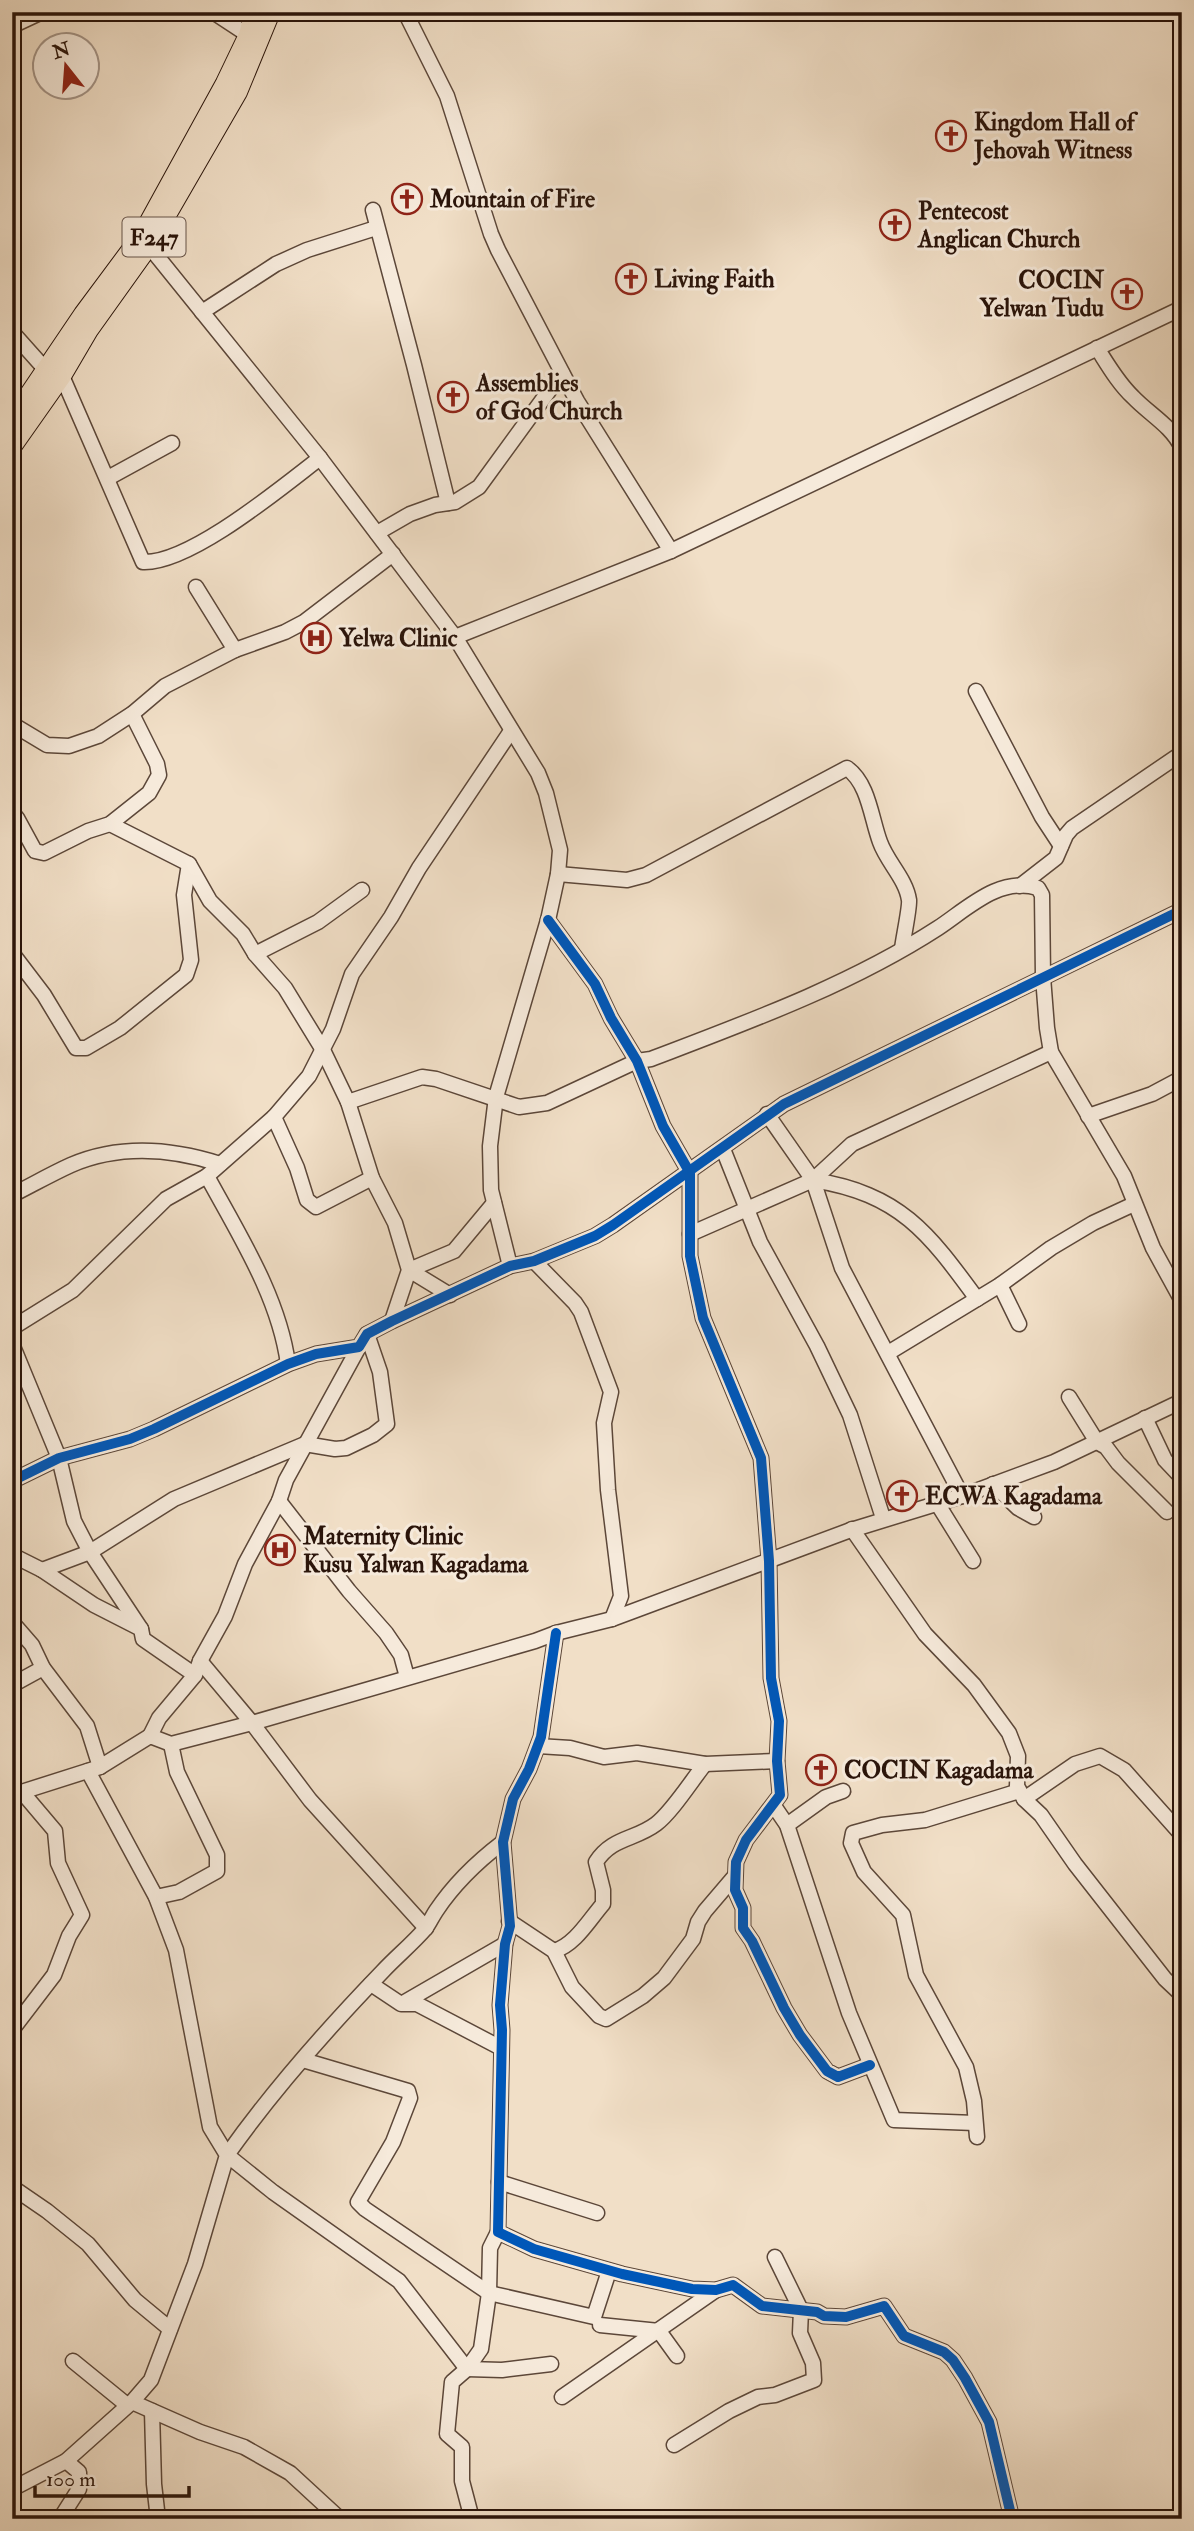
<svg xmlns="http://www.w3.org/2000/svg" width="1194" height="2531" font-family="'IM FELL Double Pica',serif">
  <style>
    .lines { fill: none; stroke-linecap: round; stroke-linejoin: round }
    .minor-casing { stroke: #5c4739; stroke-width: 17 }
    .major-casing { stroke: #2a140a; stroke-width: 20 }
    .minor { stroke: #f6eadb; stroke-width: 14 }
    .major { stroke: #f1dfc7; stroke-width: 18 }
    .cycleway-casing { stroke: #f6eadb; stroke-width: 15 }
    .cycleway { stroke: #0057b8; stroke-width: 10 }
    .labels { text-anchor: middle; stroke-width: 6; stroke-linejoin: round; paint-order: stroke }
    .shield { fill: #f6eadb; stroke: #675449; stroke-width: 2 }
    .shield-label { font-size: 23px; font-weight: bold; fill: #2a140a }
    .poi-label { font-size: 24px; font-weight: bold; fill: #2a140a; stroke: #f6eadb; text-anchor: start }
  </style>
  <rect width="100%" height="100%" fill="#f1dfc7"/>
  <filter id="stains"><feTurbulence type="fractalNoise" baseFrequency=".00286" numOctaves="4"/><feColorMatrix values="0 0 0 0 .2 0 0 0 0 .09 0 0 0 0 .02 0 0 0 .5 -.17"/></filter>
  <radialGradient id="worn" r=".72"><stop offset=".6" stop-color="#630" stop-opacity="0"/><stop offset="1" stop-color="#630" stop-opacity=".3"/></radialGradient>
  <g class="lines">
    <g class="minor-casing">
      <g id="minor">
        <polyline points="213,12 248,35"/>
        <polyline points="405,12 447,96 491,234 498,250 577,401 671,551"/>
        <polyline points="12,26 42,12"/>
        <polyline points="373,210 414,365 448,503"/>
        <polyline points="144,240 320,458 455,637 538,773 546,793 560,850 558,874 548,920 496,1097 490,1146 491,1190 510,1266"/>
        <polyline points="202,312 276,264 307,250 376,228"/>
        <polyline points="12,332 45,369"/>
        <path d="M1097,348C1108,365 1118,383 1133,397C1149,414 1172,426 1182,448"/>
        <path d="M62,376L143,562C190,564 282,487 320,458"/>
        <polyline points="108,478 172,443"/>
        <polyline points="377,533 410,514 435,505 455,502 479,487 562,373"/>
        <polyline points="196,587 235,650"/>
        <polyline points="455,637 671,551 1182,308"/>
        <polyline points="976,691 1042,817 1061,846"/>
        <polyline points="12,724 47,745 69,746 98,736 132,714 165,686 235,650 285,632 304,622 393,554"/>
        <polyline points="17,818 35,851 44,853 88,831 110,824 149,793 159,775 157,764 132,714"/>
        <polyline points="110,824 189,864 210,901 243,934 255,954 285,988 323,1050 348,1102 372,1178 395,1223 409,1270 392,1321"/>
        <path d="M558,874L627,880L646,875L847,768C869,784 871,818 880,842C887,862 906,879 909,900C910,907 903,939 902,949"/>
        <polyline points="1020,886 1056,858 1066,835 1072,828 1182,753"/>
        <polyline points="548,920 595,984 611,1018 637,1061 663,1126 690,1173 690,1256 703,1318 761,1458 769,1561 771,1678 779,1721 777,1761 780,1795 746,1840 736,1862 735,1890 743,1908 743,1928 752,1941 784,2008 800,2035 827,2071 838,2077 870,2065"/>
        <polyline points="12,953 44,995 76,1048 86,1048 120,1028 186,975 191,960 184,895 189,864"/>
        <polyline points="255,954 318,922 362,890"/>
        <path d="M348,1102L422,1077L436,1079L519,1107L547,1103L637,1061L651,1059C748,1022 850,985 938,928C967,909 999,876 1038,888L1042,895L1043,977L1047,1028L1051,1052L1124,1176L1153,1248L1182,1301"/>
        <polyline points="767,1114 813,1180 842,1268 962,1496"/>
        <polyline points="1088,1116 1152,1094 1182,1078"/>
        <polyline points="274,1117 297,1168 307,1200 316,1207 372,1178"/>
        <polyline points="723,1149 760,1242 817,1346 850,1415 883,1518"/>
        <path d="M207,1176C239,1235 279,1297 288,1364"/>
        <path d="M813,1180C900,1194 928,1232 977,1299"/>
        <path d="M12,1195C32,1185 51,1174 71,1165C120,1144 170,1148 220,1164"/>
        <polyline points="690,1234 813,1180 852,1144 1051,1052"/>
        <polyline points="534,1261 575,1303 581,1312 611,1392 604,1423 608,1490 621,1596 612,1619"/>
        <polyline points="409,1270 454,1251 494,1203"/>
        <polyline points="409,1270 450,1295"/>
        <polyline points="1000,1285 1019,1324"/>
        <polyline points="12,1328 73,1290 166,1199 207,1176 274,1117 309,1076 333,1029 352,974 391,917 419,868 511,731"/>
        <polyline points="12,1344 59,1458 74,1521 90,1552 141,1629"/>
        <polyline points="888,1353 1000,1285 1051,1248 1093,1223 1134,1204"/>
        <polyline points="1069,1397 1097,1442 1106,1447 1118,1463 1167,1512"/>
        <polyline points="1145,1418 1165,1460 1182,1478"/>
        <polyline points="12,1481 59,1458 130,1439 154,1429 288,1364 316,1354 359,1347 367,1334 392,1321 510,1266 534,1261 595,1236 613,1225 784,1104 1182,910"/>
        <polyline points="993,1484 1018,1508 1034,1517"/>
        <polyline points="279,1501 349,1591 386,1633 401,1655 407,1677"/>
        <polyline points="937,1503 973,1561"/>
        <polyline points="852,1529 925,1634 974,1685 1009,1733 1018,1756 1017,1786 1024,1799 1041,1815 1075,1864 1165,1979 1182,1995"/>
        <polyline points="12,1555 42,1570 94,1605 141,1629 143,1639 195,1675"/>
        <polyline points="42,1570 90,1552 174,1499 305,1444 335,1449 346,1448 373,1435 387,1424 380,1372 367,1334"/>
        <polyline points="12,1622 32,1645 43,1668 87,1726 100,1767"/>
        <polyline points="556,1633 541,1737 529,1769 513,1799 503,1842 510,1926 505,1944 500,2005 502,2030 498,2232 534,2249 622,2274 692,2289 716,2290 733,2285 762,2306 817,2312 824,2316 846,2317 884,2306 904,2336 944,2352 953,2360 965,2378 989,2422 1012,2519"/>
        <polyline points="200,1661 252,1723 310,1800 426,1928"/>
        <polyline points="12,1685 43,1668"/>
        <polyline points="150,1736 159,1718 195,1675 200,1661 225,1616 245,1564 279,1501 286,1480 359,1347"/>
        <polyline points="538,1746 570,1748 604,1757 637,1753 705,1764 777,1761"/>
        <polyline points="12,1795 100,1767 150,1736 171,1744 252,1723 535,1641 556,1633 612,1619 848,1531 962,1496 1054,1462 1182,1401"/>
        <polyline points="1024,1799 1075,1764 1100,1756 1124,1770 1182,1835"/>
        <polyline points="774,1806 787,1825 849,2013 894,2120 975,2123"/>
        <polyline points="787,1825 826,1797 843,1791"/>
        <path d="M503,1842C478,1861 454,1884 436,1911C432,1917 429,1924 425,1929C412,1944 396,1957 383,1971C328,2028 273,2090 227,2155L273,2192L399,2281L467,2369L502,2370L551,2364"/>
        <polyline points="156,1897 179,1892 217,1871 217,1855 177,1772 171,1744"/>
        <polyline points="509,1921 554,1951 572,1987 599,2016 606,2019 643,1996 664,1978 693,1939 698,1922 705,1911 734,1877"/>
        <path d="M554,1951C575,1945 589,1920 603,1904V1890L596,1862C612,1837 635,1840 656,1824C672,1812 692,1780 705,1764"/>
        <polyline points="371,1984 401,2004 417,2004 501,2048"/>
        <polyline points="403,2003 505,1944"/>
        <polyline points="12,2030 54,1975 69,1936 82,1915 58,1863 55,1831 22,1792"/>
        <polyline points="303,2060 408,2091 410,2098 393,2142 358,2202 365,2209 489,2293 594,2317 609,2271"/>
        <polyline points="977,2137 974,2101 966,2067 916,1975 903,1915 864,1872 851,1843 853,1833 882,1825 925,1820 1019,1791"/>
        <polyline points="499,2182 597,2213"/>
        <polyline points="12,2187 47,2211 88,2244 135,2300 170,2329"/>
        <polyline points="600,2325 659,2331 677,2356"/>
        <polyline points="73,2361 127,2405"/>
        <polyline points="562,2397 716,2290"/>
        <polyline points="132,2402 200,2432 244,2447 290,2473 340,2519"/>
        <polyline points="152,2411 154,2484 158,2519"/>
        <polyline points="674,2445 729,2411 758,2397 775,2395 814,2380 813,2363 800,2333 801,2310 775,2257"/>
        <polyline points="12,2489 66,2461 132,2402 151,2380 195,2264 227,2155 210,2127 176,1950 156,1897 88,1771"/>
        <polyline points="60,2519 79,2489 79,2472 66,2461"/>
        <polyline points="472,2519 462,2481 462,2447 447,2434 452,2382 467,2369 481,2349 489,2293 490,2248 498,2232"/>
      </g>
    </g>
    <g class="major-casing">
      <g id="major">
        <polyline points="12,419 83,314 141,236 225,83 248,35 254,12"/>
        <polyline points="12,447 62,376 89,330 149,246 238,92 271,12"/>
      </g>
    </g>
    <use href="#minor" class="minor"/>
    <use href="#major" class="major"/>
    <g class="cycleway-casing">
      <g id="cycleway">
        <polyline points="548,920 595,984 611,1018 637,1061 663,1126 690,1173 690,1256 703,1318 761,1458 769,1561 771,1678 779,1721 777,1761 780,1795 746,1840 736,1862 735,1890 743,1908 743,1928 752,1941 784,2008 800,2035 827,2071 838,2077 870,2065"/>
        <polyline points="12,1481 59,1458 130,1439 154,1429 288,1364 316,1354 359,1347 367,1334 392,1321 510,1266 534,1261 595,1236 613,1225 784,1104 1182,910"/>
        <polyline points="556,1633 541,1737 529,1769 513,1799 503,1842 510,1926 505,1944 500,2005 502,2030 498,2232 534,2249 622,2274 692,2289 716,2290 733,2285 762,2306 817,2312 824,2316 846,2317 884,2306 904,2336 944,2352 953,2360 965,2378 989,2422 1012,2519"/>
      </g>
    </g>
    <use href="#cycleway" class="cycleway"/>
  </g>
  <defs>
    <g id="church-ring" transform="scale(1.575)"><circle r="9.5" fill="#f6eadb" stroke="#8f2418" stroke-width="1.5"/><path d="M-1.2-6h2.4v3.5h3.3v2.4h-3.3V6h-2.4V-.1h-3.3v-2.4h3.3Z" fill="#8f2418"/></g>
    <g id="hospital-ring" transform="scale(1.575)"><circle r="9.5" fill="#f6eadb" stroke="#8f2418" stroke-width="1.5"/><path d="M-5-5h3v3.5h4V-5h3V5h-3V1.5h-4V5h-3Z" fill="#8f2418"/></g>
  </defs>
  <g fill-rule="evenodd">
    <use href="#church-ring" x="951" y="136"/>
    <use href="#church-ring" x="407" y="199"/>
    <use href="#church-ring" x="895" y="225"/>
    <use href="#church-ring" x="631" y="279"/>
    <use href="#church-ring" x="1127" y="294"/>
    <use href="#church-ring" x="453" y="397"/>
    <use href="#hospital-ring" x="316" y="638"/>
    <use href="#church-ring" x="902" y="1496"/>
    <use href="#hospital-ring" x="280" y="1550"/>
    <use href="#church-ring" x="821" y="1770"/>
  </g>
  <g class="labels">
    <rect class="shield" x="122.5" y="217.5" width="63" height="39" rx="5"/>
    <g class="shield-label">
      <text x="154" y="245">F247</text>
    </g>
    <g class="poi-label">
      <text x="974" y="130">Kingdom Hall of<tspan x="974" dy="28">Jehovah Witness</tspan></text>
      <text x="430" y="207">Mountain of Fire</text>
      <text x="918" y="219">Pentecost<tspan x="918" dy="28">Anglican Church</tspan></text>
      <text x="654" y="287">Living Faith</text>
      <text x="1104" y="288" text-anchor="end">COCIN<tspan x="1104" dy="28">Yelwan Tudu</tspan></text>
      <text x="476" y="391">Assemblies<tspan x="476" dy="28">of God Church</tspan></text>
      <text x="339" y="646">Yelwa Clinic</text>
      <text x="925" y="1504">ECWA Kagadama</text>
      <text x="303" y="1544">Maternity Clinic<tspan x="303" dy="28">Kusu Yalwan Kagadama</tspan></text>
      <text x="844" y="1778">COCIN Kagadama</text>
    </g>
  </g>
  <rect width="1194" height="2531" fill="none" stroke="#f1dfc7" stroke-width="42"/>
  <rect x="14" y="14" width="1166" height="2503" fill="none" stroke="#2a140a" stroke-width="3.5"/>
  <rect x="21" y="21" width="1152" height="2489" fill="none" stroke="#2a140a" stroke-width="2"/>
  <g transform="translate(66 66) rotate(343)"><circle r="33" fill="#f6eadb" stroke="#a49487" stroke-width="2"/>
  <path d="M0-5L12 26L0 18L-12 26Z" fill="#8f2418"/>
  <text y="-10" font-size="19" font-weight="bold" text-anchor="middle" fill="#2a140a">N</text>
  </g>
  <path d="M35 2486v10h154v-10" fill="none" stroke="#2a140a" stroke-width="3.5"/>
  <text x="46" y="2486" font-size="21" fill="#2a140a" stroke="#f6eadb" stroke-width="5" paint-order="stroke">100 m</text>
  <rect width="100%" height="100%" filter="url(#stains)"/>
  <rect width="100%" height="100%" fill="url(#worn)"/>
</svg>
